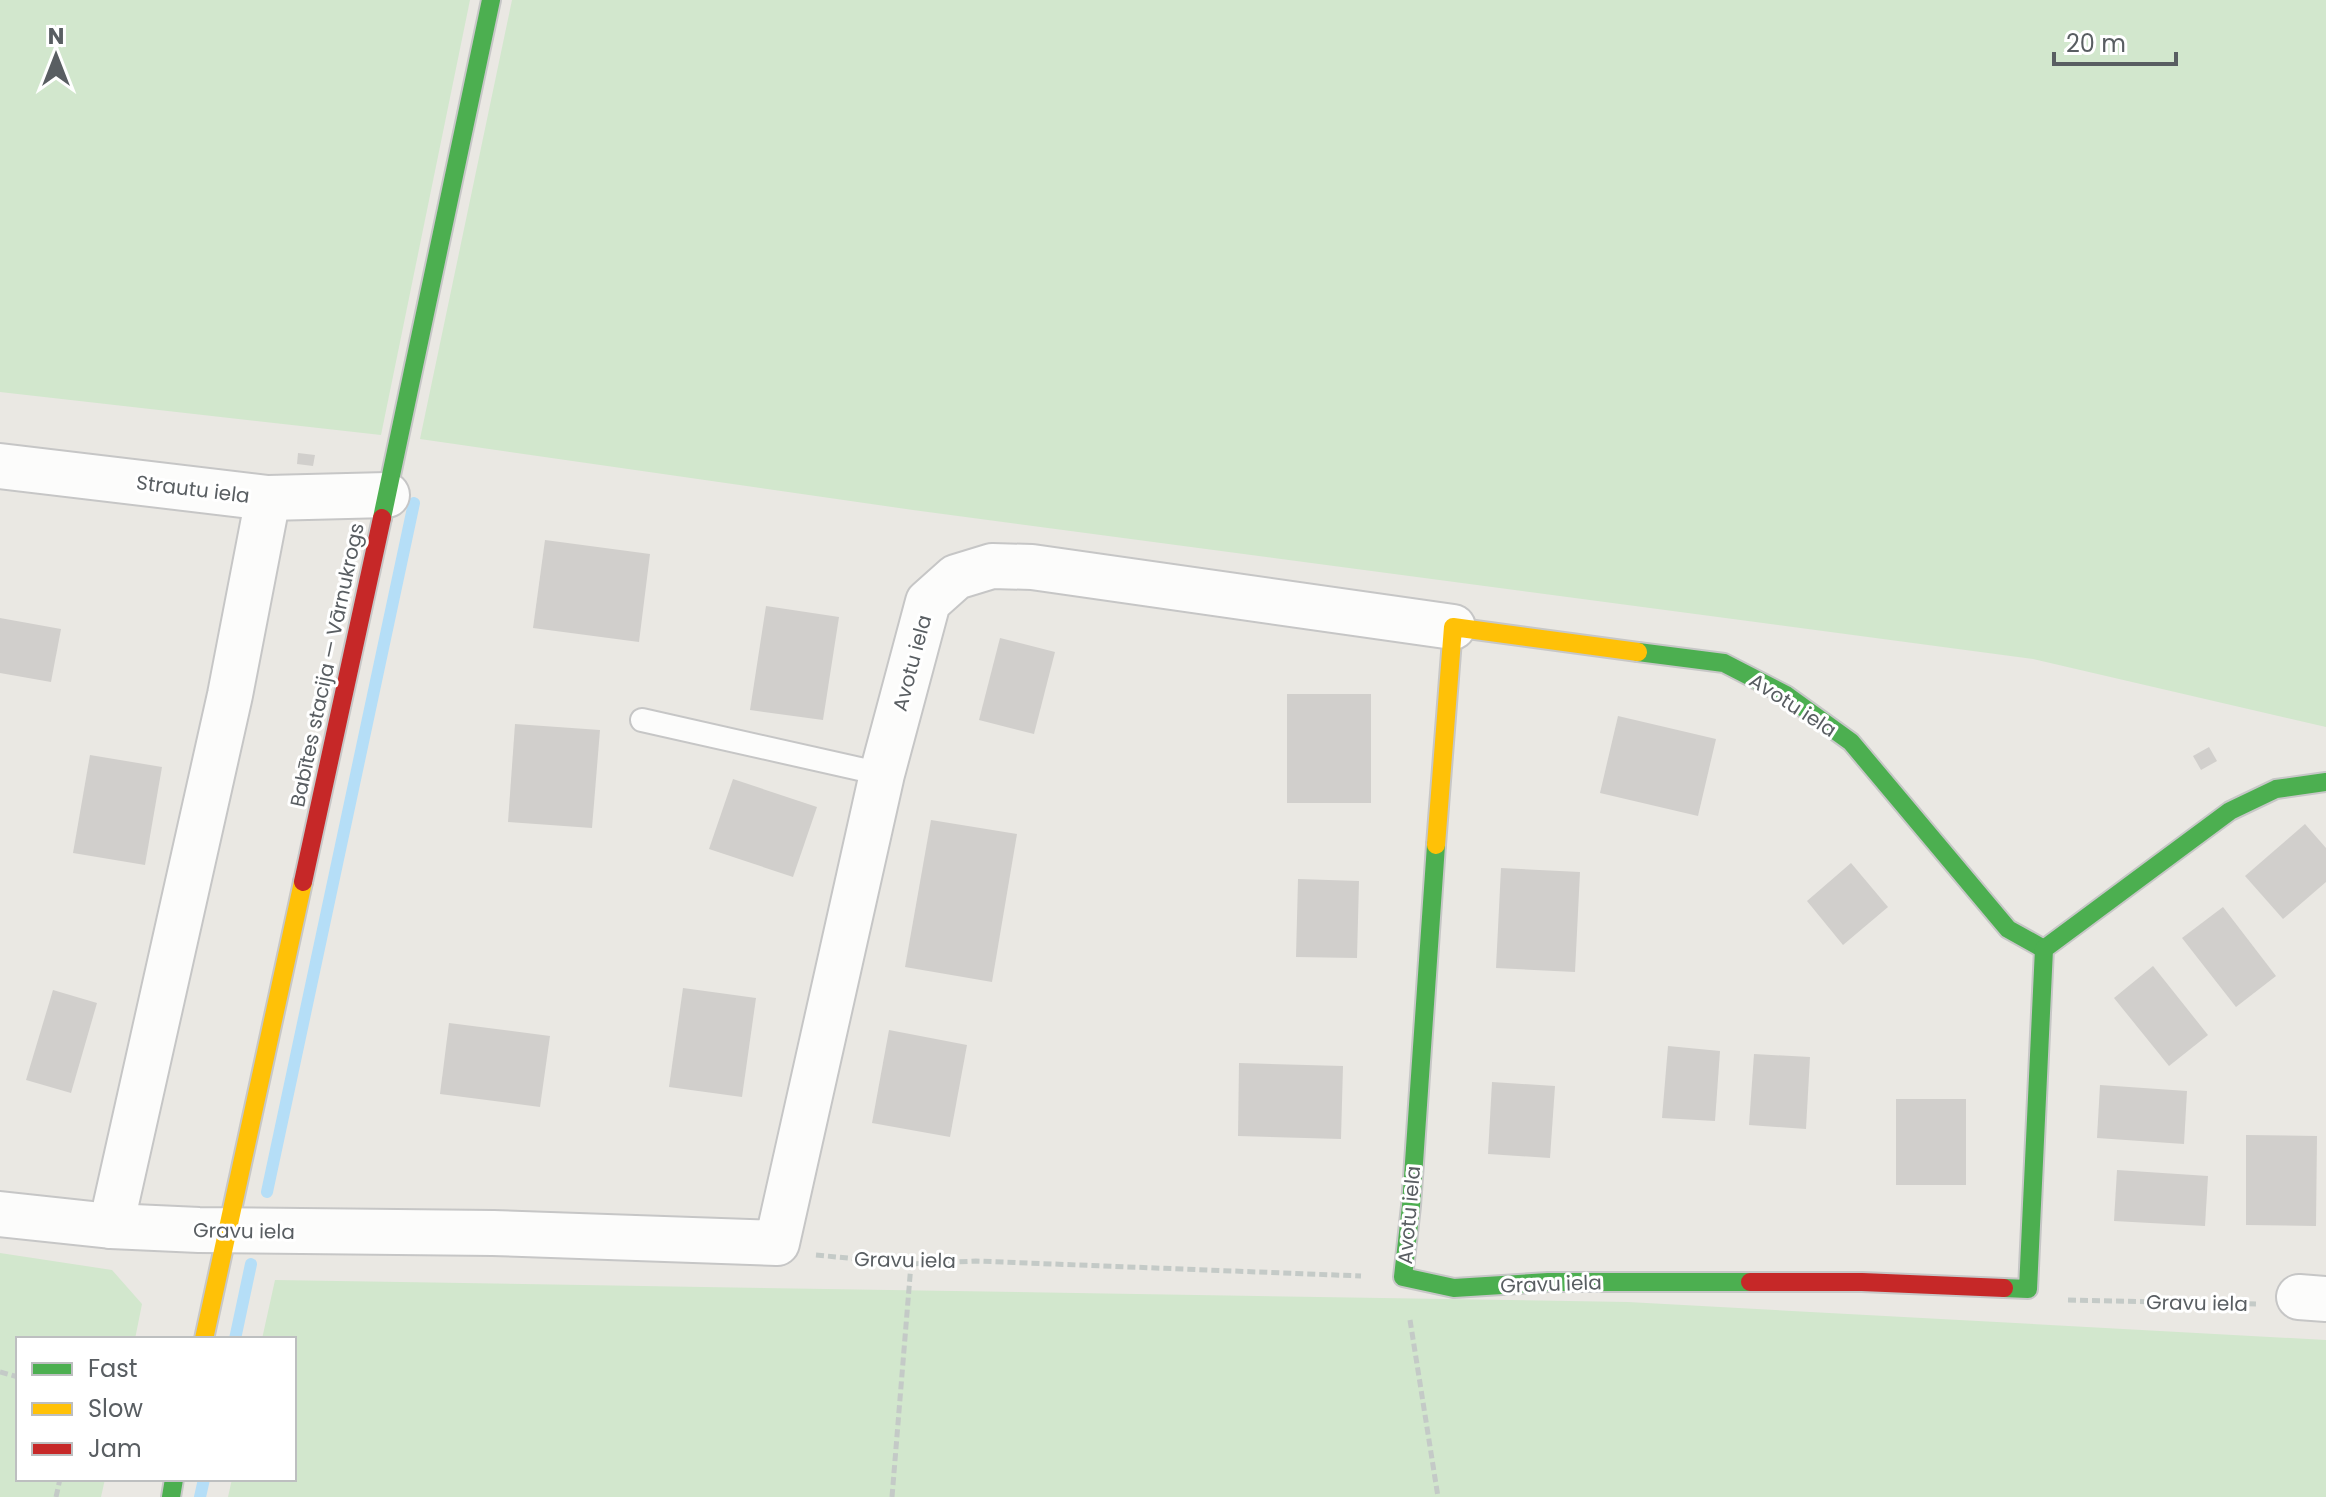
<svg xmlns="http://www.w3.org/2000/svg" width="2326" height="1497" font-family="Poppins,sans-serif">
  <style>
    .green { fill: #d2e7cd }
    .lines { fill: none; stroke-linecap: round; stroke-linejoin: round }
    .stream { stroke: #b5def7; stroke-width: 12 }
    .building { fill: #d1cfcc }
    .lane-casing { stroke: #c6c6c6; stroke-width: 26 }
    .street-casing { stroke: #c6c6c6; stroke-width: 48 }
    .fast-casing { stroke: #c7c7c7; stroke-width: 22 }
    .slow-casing { stroke: #c7c7c7; stroke-width: 22 }
    .jam-casing { stroke: #c7c7c7; stroke-width: 22 }
    .path { stroke: #c4cac7; stroke-width: 5; stroke-dasharray: 8 4; stroke-linecap: butt }
    .lane { stroke: #fcfcfb; stroke-width: 22 }
    .street { stroke: #fcfcfb; stroke-width: 44 }
    .fast { stroke: #4caf50; stroke-width: 18 }
    .slow { stroke: #ffc107; stroke-width: 18 }
    .jam { stroke: #c62828; stroke-width: 18 }
    .labels { text-anchor: middle; stroke-width: 6; stroke-linejoin: round; paint-order: stroke }
    .street-label { font-size: 20px; fill: #595e62; stroke: #fff }
  </style>
  <rect width="100%" height="100%" fill="#eae8e3"/>
  <g class="green">
    <polygon points="0,0 470,0 381,435 0,392"/>
    <polygon points="512,0 2326,0 2326,727 2033,659 913,510 420,439"/>
    <polygon points="0,1253 112,1270 142,1304 135,1339 18,1339 18,1479 105,1479 101,1497 0,1497"/>
    <polygon points="275,1280 1628,1302 2326,1340 2326,1497 228,1497 232,1479 294,1479 294,1339 262,1339"/>
  </g>
  <g class="lines">
    <g class="stream">
      <polyline points="267,1192 414,503"/>
      <polyline points="235,1339 251,1264"/>
      <polyline points="200,1497 204,1479"/>
    </g>
  </g>
  <g class="building">
    <polygon points="298,453 315,455 313,466 297,464"/>
    <polygon points="545,540 650,554 639,642 533,628"/>
    <polygon points="766,606 839,617 823,720 750,710"/>
    <polygon points="0,618 61,629 51,682 0,673"/>
    <polygon points="1000,638 1055,652 1034,734 979,720"/>
    <rect x="1287" y="694" width="84" height="109"/>
    <polygon points="1618,716 1716,739 1698,816 1600,793"/>
    <polygon points="515,724 600,730 592,828 508,822"/>
    <polygon points="2209,747 2217,761 2201,770 2193,756"/>
    <polygon points="90,755 162,767 145,865 73,853"/>
    <polygon points="733,779 817,807 793,877 709,849"/>
    <polygon points="931,820 1017,834 992,982 905,967"/>
    <polygon points="2305,824 2326,848 2326,882 2283,919 2245,876"/>
    <polygon points="1851,863 1888,907 1843,945 1807,901"/>
    <polygon points="1501,868 1580,872 1575,972 1496,968"/>
    <polygon points="1298,879 1359,881 1357,958 1296,957"/>
    <polygon points="2223,907 2276,976 2236,1007 2182,938"/>
    <polygon points="2153,966 2208,1035 2169,1066 2114,998"/>
    <polygon points="683,988 756,998 742,1097 669,1087"/>
    <polygon points="53,990 97,1003 71,1093 26,1080"/>
    <polygon points="449,1023 550,1036 540,1107 440,1094"/>
    <polygon points="889,1030 967,1045 950,1137 872,1123"/>
    <polygon points="1668,1046 1720,1051 1715,1121 1662,1118"/>
    <polygon points="1754,1054 1810,1057 1806,1129 1749,1125"/>
    <polygon points="1239,1063 1343,1066 1341,1139 1238,1136"/>
    <polygon points="1492,1082 1555,1086 1550,1158 1488,1154"/>
    <polygon points="2100,1085 2187,1091 2184,1144 2097,1138"/>
    <rect x="1896" y="1099" width="70" height="86"/>
    <polygon points="2246,1135 2317,1136 2316,1226 2246,1225"/>
    <polygon points="2117,1170 2208,1176 2205,1226 2114,1221"/>
  </g>
  <g class="lines">
    <g class="lane-casing">
      <polyline id="lane" points="642,720 882,774"/>
    </g>
    <g class="street-casing">
      <g id="street">
        <polyline points="0,466 268,498 387,495"/>
        <polyline points="0,1214 111,1226 199,1230 493,1233 777,1243 882,774 928,602 956,577 992,566 1032,567 1453,627"/>
        <polyline points="111,1226 230,695 268,498"/>
        <polyline points="2299,1297 2326,1299"/>
      </g>
    </g>
    <g class="fast-casing">
      <g id="fast">
        <polyline points="382,518 491,0"/>
        <polyline points="1638,652 1724,663 1786,695 1851,742 2008,929 2044,949"/>
        <polyline points="1436,845 1411,1206 1403,1277 1454,1288 1548,1282 1750,1282"/>
        <polyline points="2004,1288 2028,1289 2044,949 2230,811 2276,789 2326,782"/>
        <polyline points="171,1497 174,1479"/>
      </g>
    </g>
    <g class="slow-casing">
      <g id="slow">
        <polyline points="1436,845 1453,627 1638,652"/>
        <polyline points="204,1339 303,882"/>
      </g>
    </g>
    <g class="jam-casing">
      <g id="jam">
        <polyline points="303,882 382,518"/>
        <polyline points="1750,1282 1862,1282 2004,1288"/>
      </g>
    </g>
    <g class="path">
      <polyline points="816,1255 911,1264 976,1261 1361,1276"/>
      <polyline points="2068,1300 2258,1304"/>
      <polyline points="1410,1320 1438,1497"/>
      <polyline points="0,1372 18,1377"/>
      <polyline points="56,1497 60,1479"/>
      <polyline points="892,1497 911,1264"/>
    </g>
    <use href="#lane" class="lane"/>
    <use href="#street" class="street"/>
    <use href="#fast" class="fast"/>
    <use href="#slow" class="slow"/>
    <use href="#jam" class="jam"/>
  </g>
  <g class="labels">
    <g class="street-label">
      <text transform="translate(193 489) rotate(7)" y="7">Strautu iela</text>
      <text transform="translate(912 663) rotate(-75)" y="7">Avotu iela</text>
      <text transform="translate(327 665) rotate(-78)" y="7">Babītes stacija — Vārnukrogs</text>
      <text transform="translate(1793 705) rotate(33)" y="7">Avotu iela</text>
      <text transform="translate(1409 1215) rotate(-85)" y="7">Avotu iela</text>
      <text transform="translate(244 1231) rotate(1)" y="7">Gravu iela</text>
      <text transform="translate(905 1260) rotate(1)" y="7">Gravu iela</text>
      <text transform="translate(1551 1284) rotate(-2)" y="7">Gravu iela</text>
      <text transform="translate(2197 1303) rotate(1)" y="7">Gravu iela</text>
    </g>
  </g>
  <rect x="16" y="1337" width="280" height="144" fill="#ffffff" stroke="#bdbfc0" stroke-width="2"/>
  <rect x="32" y="1363" width="40" height="12" fill="#4caf50" stroke="#bdbfc0" stroke-width="2"/>
  <text x="88" y="1377" font-size="24" fill="#595e62">Fast</text>
  <rect x="32" y="1403" width="40" height="12" fill="#ffc107" stroke="#bdbfc0" stroke-width="2"/>
  <text x="88" y="1417" font-size="24" fill="#595e62">Slow</text>
  <rect x="32" y="1443" width="40" height="12" fill="#c62828" stroke="#bdbfc0" stroke-width="2"/>
  <text x="88" y="1457" font-size="24" fill="#595e62">Jam</text>
  <g transform="translate(56 56)" stroke="#ffffff" stroke-width="6" paint-order="stroke">
  <path d="M0-6L14 30L0 20L-14 30Z" fill="#595e62"/>
  <text y="-12" font-size="22" font-weight="bold" text-anchor="middle" fill="#595e62">N</text>
  </g>
  <path d="M2054 52v12h122v-12" fill="none" stroke="#595e62" stroke-width="4"/>
  <text x="2066" y="52" font-size="24" fill="#595e62" stroke="#ffffff" stroke-width="6" paint-order="stroke">20 m</text>
</svg>
